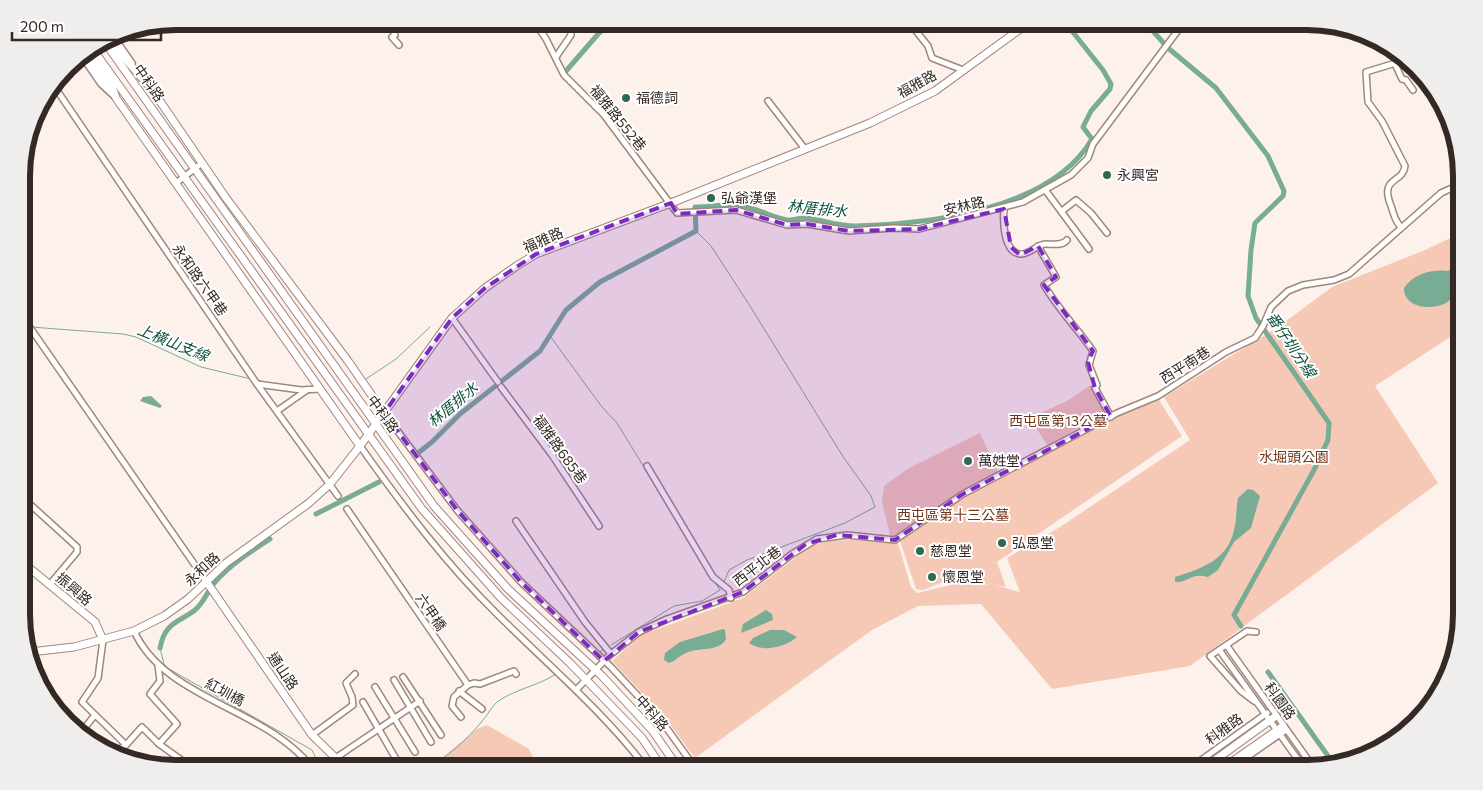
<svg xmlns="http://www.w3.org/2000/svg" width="1483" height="790" font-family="Commissioner,'Noto Sans TC',sans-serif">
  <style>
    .green { fill: #f6c9b7 }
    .water { fill: #78ac95 }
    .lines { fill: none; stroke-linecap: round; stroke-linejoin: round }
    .stream { stroke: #78ac95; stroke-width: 1 }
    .canal { stroke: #78ac95; stroke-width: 5 }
    .street-casing { stroke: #a1867b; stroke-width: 8 }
    .secondary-casing { stroke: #a1867b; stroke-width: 9 }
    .street { stroke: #fff; stroke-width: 5 }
    .secondary { stroke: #fff; stroke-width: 7 }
    .marked { fill: #7b2cbf; fill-opacity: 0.2; stroke: #7b2cbf; stroke-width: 4; stroke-dasharray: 10 6; stroke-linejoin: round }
    .poi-dot { fill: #2f6952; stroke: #fff; stroke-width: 2 }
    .labels { text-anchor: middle; stroke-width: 4; stroke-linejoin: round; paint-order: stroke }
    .street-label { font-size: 14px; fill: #342924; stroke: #fff }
    .poi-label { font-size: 14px; fill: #342924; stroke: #fff; text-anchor: start }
    .park-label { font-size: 14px; fill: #723519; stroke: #fff }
    .water-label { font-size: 15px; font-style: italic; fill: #0e533c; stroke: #fff }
    .rim { fill: none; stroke: #342924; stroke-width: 6 }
  </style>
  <rect width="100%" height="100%" fill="#fdf1ec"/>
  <g class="green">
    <polygon points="1461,233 1461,330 1375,386 1438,483 1190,666 1052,689 981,604 918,606 872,630 695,758 667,720 612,661 641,635 743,598 809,547 827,541 853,540 898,543 911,587 917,593 964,582 991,585 971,581 968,572 923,590 916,589 900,541 890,535 882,502 884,486 909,468 980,433 1000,477 1139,405 1159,400 1182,436 997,562 1006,587 994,585 1020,592 1007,558 1060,527 1190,440 1164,397 1278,327 1332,287 1425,250"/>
    <polygon points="1091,385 1108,412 1047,445 1030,418 1067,401"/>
    <polygon points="487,725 529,749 539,769 412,769 442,758 477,729"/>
  </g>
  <g class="water">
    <path d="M1461,260V286C1453,289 1454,299 1446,303C1431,311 1404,308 1404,288C1414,274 1431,269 1448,271Z"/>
    <polygon points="151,396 162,406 160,408 140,401 143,397"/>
    <path d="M1248,489L1253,490L1260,496L1251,528L1234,542L1218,570L1208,577C1190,572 1189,583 1175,582V577C1204,568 1230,559 1235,525C1237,516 1236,507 1238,498Z"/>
    <polygon points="766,610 772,614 773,620 741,633 743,624"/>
    <path d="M723,629L725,630L726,639C720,652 699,647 686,653C680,655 676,661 669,663L664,660L665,653L680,642Z"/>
    <path d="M770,630H784L797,637C786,647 762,653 749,643L753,638Z"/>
  </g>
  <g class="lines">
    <g class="stream">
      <polyline points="696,231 711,246 750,306 842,455 871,496 875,507 845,523 747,560 729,570 724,582"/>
      <polyline points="31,327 123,334 136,337 201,367 251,379"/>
      <polyline points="550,336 602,407 617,423 680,526"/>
      <polyline points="366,379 396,359 430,327"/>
      <polyline points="257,380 268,383"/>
      <polyline points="289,386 313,387"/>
      <polyline points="715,582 720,590"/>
      <polyline points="611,645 674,606 702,601 720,590"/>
      <polyline points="160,648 164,664 169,669 312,750 318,763 314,766"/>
      <polyline points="599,652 605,649"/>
      <path d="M424,769C446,759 468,739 483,720C488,715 491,707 497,702C515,689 538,686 556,674"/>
    </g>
    <g class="canal">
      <polyline points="1144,21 1168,48 1216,88 1268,156 1284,191 1283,196 1255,223 1251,250 1248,296 1256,318 1329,423 1328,440 1314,470 1234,615 1241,626"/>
      <polyline points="566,71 599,33 616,21"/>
      <path d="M418,453L432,442L460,414L540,351L566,310L600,282L696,231L695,207C711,207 728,203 744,206C758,209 773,218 787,220C794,221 800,217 806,218C822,220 839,226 855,226C929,224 1051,210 1092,139L1083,127L1091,111L1110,89L1111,84L1103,70L1064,21"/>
      <polyline points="316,514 379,482"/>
      <path d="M160,648C165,622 178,623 195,610C204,603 208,590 215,582C231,564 250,552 270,539"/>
      <polyline points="1268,672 1333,763"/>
    </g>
    <g class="street-casing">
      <g id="street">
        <polyline points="389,21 395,35 392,37 399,45"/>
        <polyline points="534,21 546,39 564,75 604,115 677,213 736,210 787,225 807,224 849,231 893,228 919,229 1023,202 1071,175 1088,158 1093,144 1185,21"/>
        <polyline points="908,21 928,46 932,58 963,70"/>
        <polyline points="113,36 132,63"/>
        <path d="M1392,52L1399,62L1366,72L1368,102L1382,121L1405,166C1403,184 1379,176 1391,206C1394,214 1394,220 1401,227"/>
        <polyline points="84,53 109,88"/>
        <polyline points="81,55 101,84 115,97"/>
        <polyline points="556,57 571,35 571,21"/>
        <polyline points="1395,64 1402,79 1406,80 1413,90"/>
        <polyline points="54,86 257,384 338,496"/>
        <polyline points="768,101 805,149"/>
        <polyline points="176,183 202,163"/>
        <polyline points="1046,191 1089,249"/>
        <path d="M1004,209C1003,220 1003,252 1020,254C1029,255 1037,244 1046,244C1053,244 1063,246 1067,240"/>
        <polyline points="1062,211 1076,200 1091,213 1107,233"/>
        <path d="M1038,246L1056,277L1044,285C1058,309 1077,328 1093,351L1089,365L1097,385L1095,388L1111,417"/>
        <polyline points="22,316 206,581"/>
        <polyline points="452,318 498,382"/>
        <polyline points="257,384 301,390 320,389"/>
        <polyline points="501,387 552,455 599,526"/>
        <polyline points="277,411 307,390"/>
        <polyline points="384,413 457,510 521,582 611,667 663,723 696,769"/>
        <path d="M360,446C402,505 445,563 497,614C548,665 603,711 647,769"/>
        <polyline points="647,466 713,577 729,590 731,598"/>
        <polyline points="22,497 77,547 77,552 50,584"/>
        <polyline points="347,509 468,685 474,683 480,684 514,671 516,674"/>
        <polyline points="516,521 585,622 611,654"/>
        <path d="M134,631C166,701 266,707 313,769"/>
        <polyline points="103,640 98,678 82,702 125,744"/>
        <polyline points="1227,646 1314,768"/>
        <polyline points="1220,651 1304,768"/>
        <polyline points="158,665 160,681 150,694 177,724 159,744"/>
        <polyline points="403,677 441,735"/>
        <polyline points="394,680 431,742"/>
        <polyline points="375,687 415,752"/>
        <polyline points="577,689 611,654 639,632 667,619 743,592 792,554 817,539 847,535 895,540 963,494 1117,413 1158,396 1226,352 1255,338 1263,326 1271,307 1288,291 1303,285 1334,280 1349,274 1441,193 1452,188 1461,189"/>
        <polyline points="459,691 482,709"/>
        <polyline points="1254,701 1241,691 1210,656 1247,631 1256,632"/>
        <polyline points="363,702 396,759"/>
        <polyline points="461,717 452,706 454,697 468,685"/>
        <polyline points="82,731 95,715"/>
        <polyline points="312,735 353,705 352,697 346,683 355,674"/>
        <polyline points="121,748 133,759"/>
        <polyline points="117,755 142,727 159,744 194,769"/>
        <polyline points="337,757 420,701"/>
        <polyline points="1190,768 1267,713"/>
        <polyline points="1231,768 1286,730"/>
      </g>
    </g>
    <g class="secondary-casing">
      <g id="secondary">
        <polyline points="104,41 434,506 508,589 602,676 652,730 679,769"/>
        <polyline points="109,41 151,88 226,198 348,361 384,413"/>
        <polyline points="92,48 422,509 501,598 570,663 642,738 663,769"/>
        <polyline points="90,50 112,86 116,98 360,446"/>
        <polyline points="22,562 95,622 103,640"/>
        <polyline points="206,581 312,735 347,769"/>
        <polyline points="30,652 74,647 134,631 164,616 188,599 226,563 309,503 330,484 360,446 452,318 485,288 515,267 536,254 671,203 870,123 935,91 1031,21"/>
        <polyline points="1204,768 1276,716"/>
        <polyline points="1223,768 1283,726"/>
      </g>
    </g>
    <use href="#street" class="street"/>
    <use href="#secondary" class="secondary"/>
  </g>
  <path class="marked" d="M671,203L677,214L736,210L787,225L807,224L849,231L919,229L1004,209L1011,247L1020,255L1038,246L1056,277L1044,285L1093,351L1088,362L1095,388L1111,417L963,494L895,540L837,535L806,544L743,592L639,632L604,661L521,582L457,510L384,413L452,318L485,288L536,254Z"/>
  <g class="poi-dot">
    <circle cx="626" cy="98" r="5"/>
    <circle cx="1107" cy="175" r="5"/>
    <circle cx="711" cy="198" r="5"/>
    <circle cx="968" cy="461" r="5"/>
    <circle cx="1002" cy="543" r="5"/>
    <circle cx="920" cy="551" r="5"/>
    <circle cx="932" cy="577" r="5"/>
  </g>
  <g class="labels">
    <g class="street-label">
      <text transform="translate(149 83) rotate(55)" y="5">中科路</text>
      <text transform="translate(917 84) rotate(-29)" y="5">福雅路</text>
      <text transform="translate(618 118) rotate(51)" y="5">福雅路552巷</text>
      <text transform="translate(964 206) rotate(-13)" y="5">安林路</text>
      <text transform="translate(543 240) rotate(-24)" y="5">福雅路</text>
      <text transform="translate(200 280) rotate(55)" y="5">永和路六甲巷</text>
      <text transform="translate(1185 365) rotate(-32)" y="5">西平南巷</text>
      <text transform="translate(383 414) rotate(54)" y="5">中科路</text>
      <text transform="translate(560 449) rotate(54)" y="5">福雅路685巷</text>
      <text transform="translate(757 566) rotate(-37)" y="5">西平北巷</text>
      <text transform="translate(202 569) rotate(-43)" y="5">永和路</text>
      <text transform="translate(74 589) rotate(41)" y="5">振興路</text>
      <text transform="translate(431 612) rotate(56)" y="5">六甲橋</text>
      <text transform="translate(283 671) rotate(56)" y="5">通山路</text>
      <text transform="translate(225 692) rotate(28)" y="5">紅圳橋</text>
      <text transform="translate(1280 701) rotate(55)" y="5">科園路</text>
      <text transform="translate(652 713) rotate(49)" y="5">中科路</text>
      <text transform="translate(1224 729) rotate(-36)" y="5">科雅路</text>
    </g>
    <g class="poi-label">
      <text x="636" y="103">福德詞</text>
      <text x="1117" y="180">永興宮</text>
      <text x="721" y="203">弘爺漢堡</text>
      <text x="978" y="466">萬姓堂</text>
      <text x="1012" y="548">弘恩堂</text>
      <text x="930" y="556">慈恩堂</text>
      <text x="942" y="582">懷恩堂</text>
    </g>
    <g class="park-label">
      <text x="1058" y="426">西屯區第13公墓</text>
      <text x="1294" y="462">水堀頭公園</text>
      <text x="953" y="520">西屯區第十三公墓</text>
    </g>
    <g class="water-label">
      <text transform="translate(817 209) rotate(6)" y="5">林厝排水</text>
      <text transform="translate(173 343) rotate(22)" y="5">上橫山支線</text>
      <text transform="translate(1291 345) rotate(56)" y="5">番仔圳分線</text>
      <text transform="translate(453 405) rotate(-40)" y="5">林厝排水</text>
    </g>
  </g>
  <path d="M0 0H1483V790H0ZM176 30H1307A146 146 0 0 1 1453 176V614A146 146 0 0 1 1307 760H176A146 146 0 0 1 30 614V176A146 146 0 0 1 176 30Z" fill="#efeeed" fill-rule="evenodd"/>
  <path class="rim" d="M176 30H1307A146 146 0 0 1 1453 176V614A146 146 0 0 1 1307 760H176A146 146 0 0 1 30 614V176A146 146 0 0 1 176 30Z"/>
  <path d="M12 32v8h149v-8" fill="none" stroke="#342924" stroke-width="2.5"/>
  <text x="20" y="32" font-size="15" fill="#342924" stroke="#ffffff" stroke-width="4" paint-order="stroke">200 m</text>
</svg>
